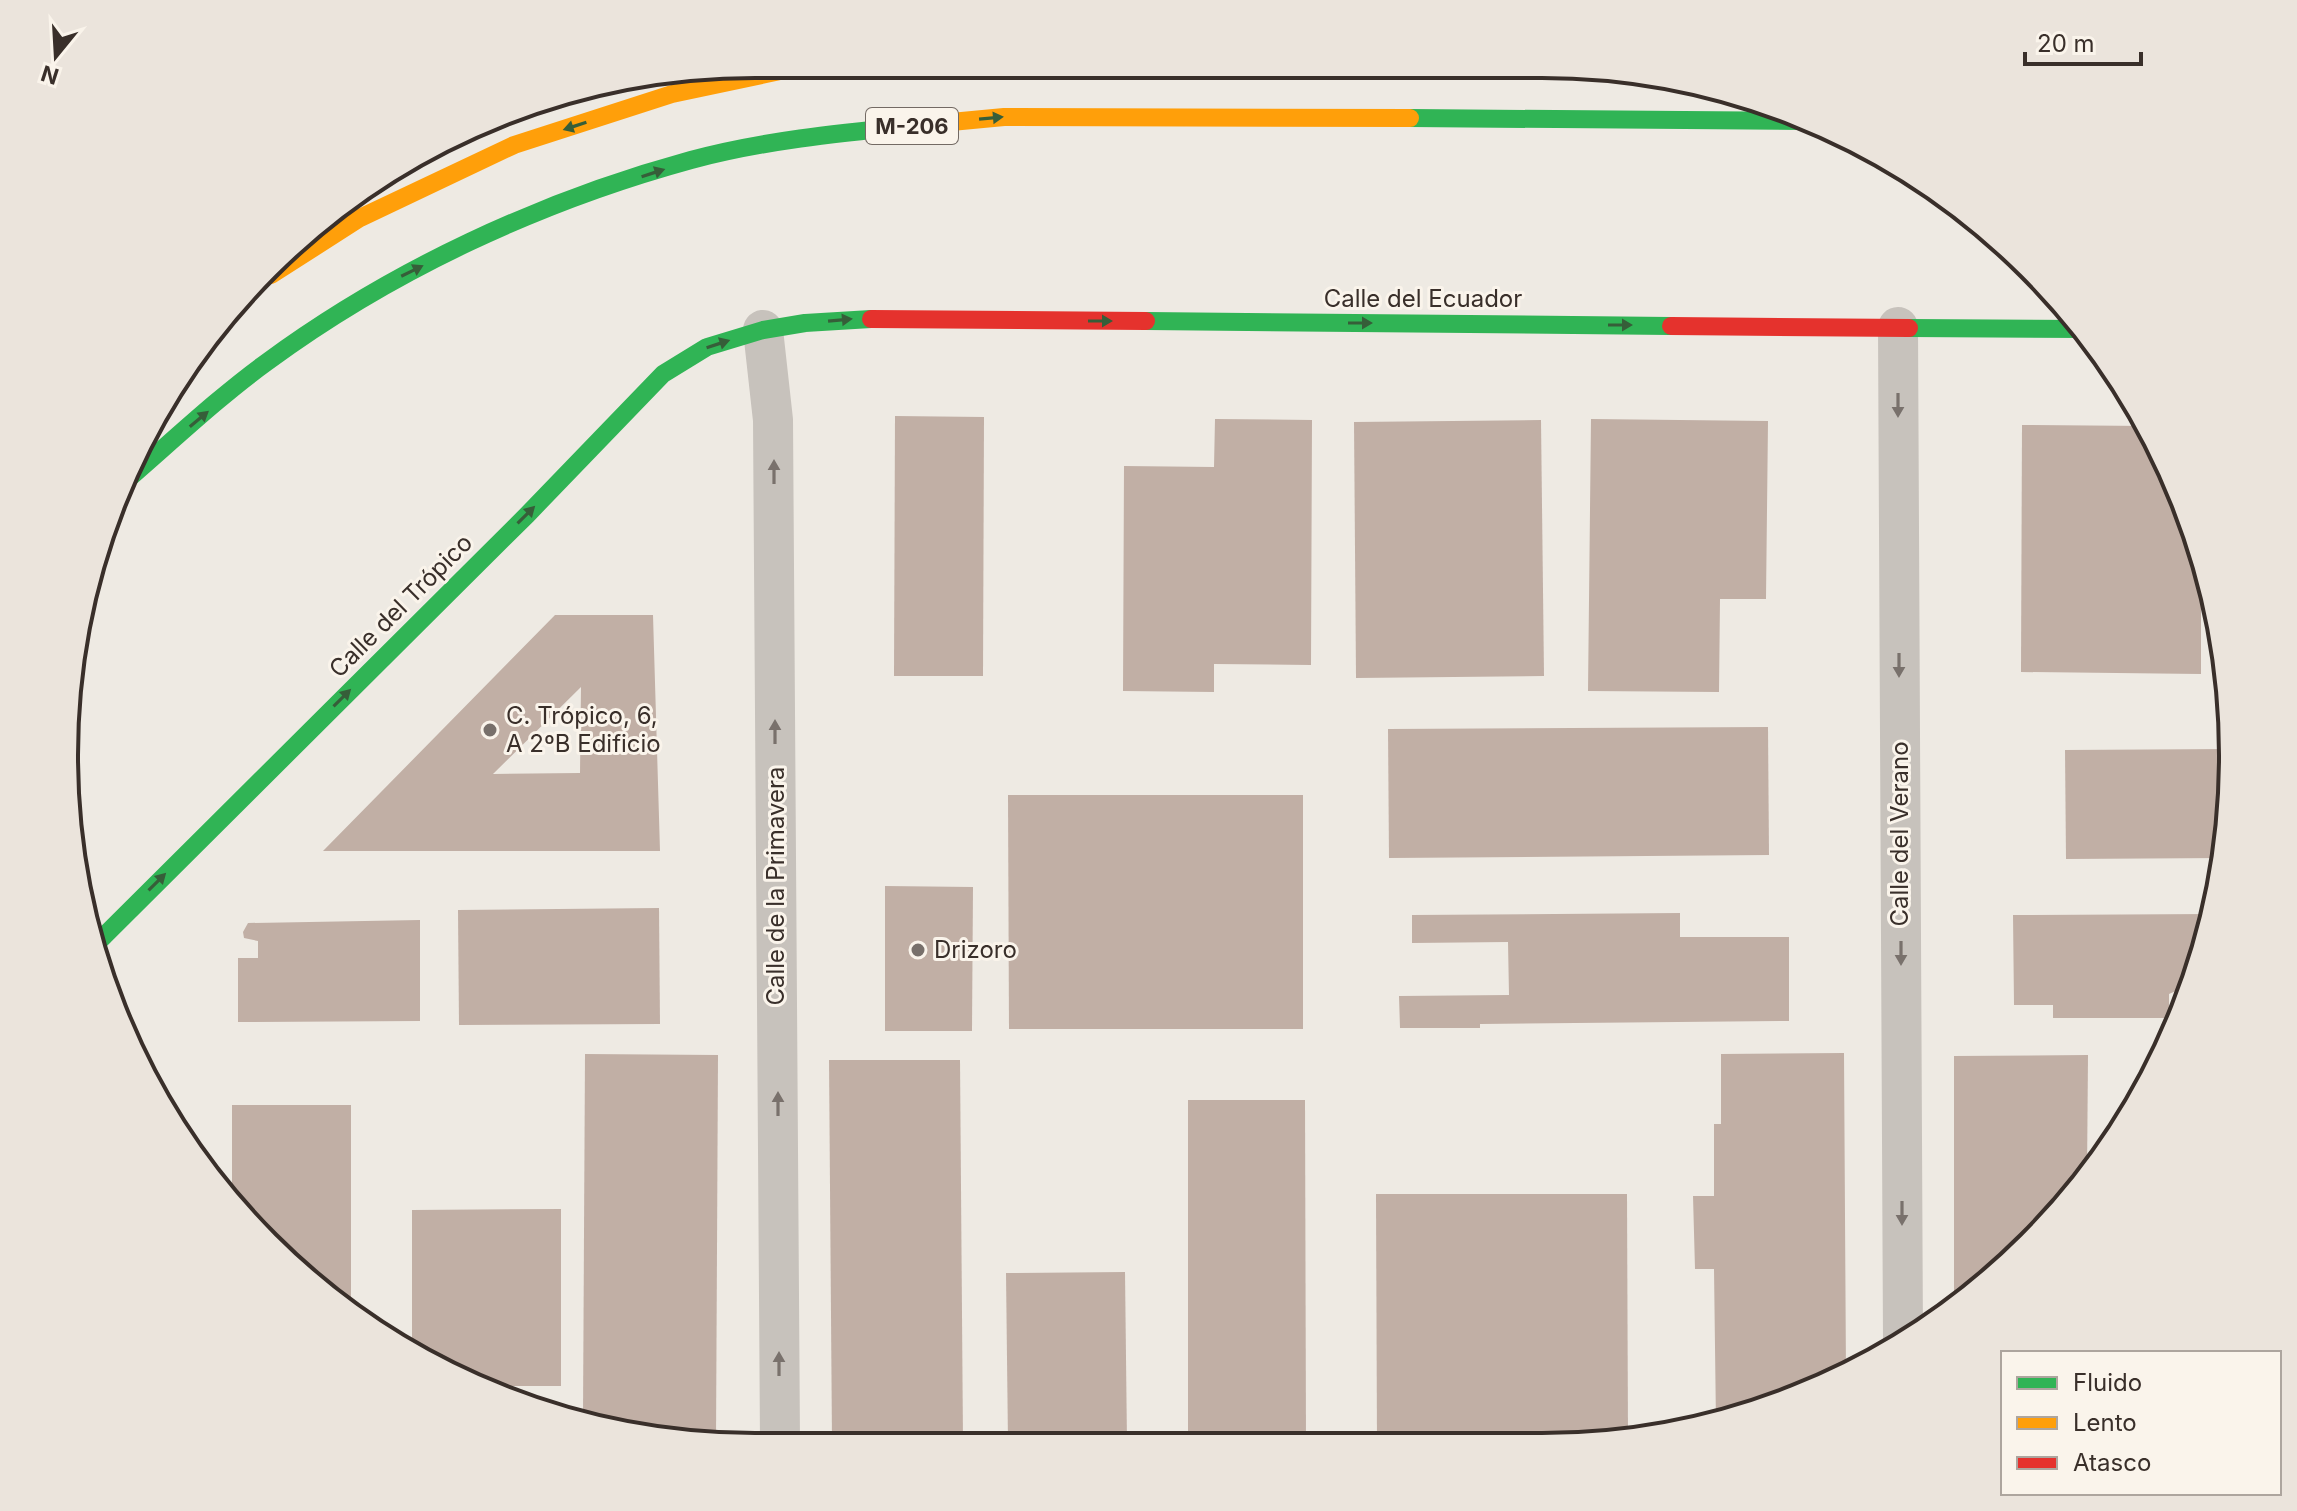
<svg xmlns="http://www.w3.org/2000/svg" width="2297" height="1511" font-family="Inter,sans-serif">
  <style>
    .building { fill: #c1afa5; fill-rule: evenodd }
    .lines { fill: none; stroke-linecap: round; stroke-linejoin: round }
    .street { stroke: #c7c2bc; stroke-width: 40 }
    .fast { stroke: #30b455; stroke-width: 18 }
    .slow { stroke: #ff9f0a; stroke-width: 18 }
    .jam { stroke: #e5322d; stroke-width: 18 }
    .oneway { fill: #365e39 }
    .oneway2 { fill: #79716c }
    .poi-dot { fill: #78706b; stroke: #faf4eb; stroke-width: 3 }
    .labels { text-anchor: middle; stroke-width: 6; stroke-linejoin: round; paint-order: stroke }
    .shield { fill: #faf4eb; stroke: #736a64; stroke-width: 2 }
    .shield-label { font-size: 22px; font-weight: bold; fill: #392f2a }
    .street-label { font-size: 24px; fill: #392f2a; stroke: #faf4eb }
    .poi-label { font-size: 24px; fill: #392f2a; stroke: #faf4eb; text-anchor: start }
    .rim { fill: none; stroke: #392f2a; stroke-width: 4 }
  </style>
  <rect width="100%" height="100%" fill="#eeeae3"/>
  <g class="building">
    <polygon points="895,416 984,417 983,676 894,676"/>
    <polygon points="1215,419 1312,420 1311,665 1214,664 1214,692 1123,691 1124,466 1214,467"/>
    <polygon points="1591,419 1768,421 1766,599 1720,599 1719,692 1588,691"/>
    <polygon points="1541,420 1544,676 1356,678 1354,422"/>
    <polygon points="2022,425 2147,426 2162,450 2201,556 2201,674 2021,672"/>
    <path d="M555,615H653L660,851H323ZM581,687L580,773L493,774Z"/>
    <polygon points="1768,727 1769,855 1389,858 1388,729"/>
    <polygon points="2230,749 2227,846 2224,858 2066,859 2065,750"/>
    <polygon points="1008,795 1303,795 1303,1029 1009,1029"/>
    <polygon points="885,886 973,887 972,1031 885,1031"/>
    <polygon points="659,908 660,1024 459,1025 458,910"/>
    <polygon points="1680,913 1680,937 1789,937 1789,1021 1480,1024 1480,1028 1400,1028 1399,996 1509,995 1508,942 1412,943 1412,915"/>
    <polygon points="2211,914 2196,978 2194,983 2169,994 2169,1018 2053,1018 2053,1005 2014,1005 2013,915"/>
    <polygon points="420,920 420,1021 238,1022 238,958 258,958 258,941 244,938 243,932 248,923"/>
    <polygon points="1844,1053 1846,1376 1716,1424 1714,1269 1695,1269 1693,1196 1714,1196 1714,1124 1721,1124 1721,1054"/>
    <polygon points="585,1054 718,1055 716,1441 665,1441 583,1416"/>
    <polygon points="2088,1055 2087,1175 2061,1212 1954,1309 1954,1056"/>
    <polygon points="829,1060 960,1060 963,1442 832,1442"/>
    <polygon points="1188,1100 1305,1100 1306,1444 1188,1444"/>
    <polygon points="232,1105 351,1105 351,1310 299,1275 232,1193"/>
    <polygon points="1376,1194 1627,1194 1628,1439 1586,1446 1377,1445"/>
    <polygon points="561,1209 561,1386 482,1386 450,1376 412,1351 412,1210"/>
    <polygon points="1125,1272 1127,1443 1008,1443 1006,1273"/>
  </g>
  <g class="lines">
    <g class="street">
      <polyline points="1898,327 1903,1341"/>
      <polyline points="763,330 773,420 780,1442"/>
    </g>
    <g class="fast">
      <polyline points="1410,118 1802,121"/>
      <polyline points="1146,321 1671,326"/>
      <polyline points="1909,328 2084,329"/>
      <path d="M119,487C167,446 217,398 267,362C392,270 541,201 691,160C769,139 851,132 930,124"/>
      <polyline points="90,939 103,937"/>
      <polyline points="93,947 527,515 663,374 707,347 763,330 805,323 871,319"/>
    </g>
    <g class="slow">
      <polyline points="930,124 1004,117 1410,118"/>
      <polyline points="271,275 360,218 514,145 672,94 813,64"/>
    </g>
    <g class="jam">
      <polyline points="871,319 1146,321"/>
      <polyline points="1671,326 1909,328"/>
    </g>
  </g>
  <defs><path id="oneway-solid" d="M-6-.8H1V-3.2L6.5 0L1 3.2V.8H-6Z" transform="scale(2)"/></defs>
  <g class="oneway">
    <use href="#oneway-solid" transform="translate(991 118) rotate(-5)"/>
    <use href="#oneway-solid" transform="translate(575 126) rotate(162)"/>
    <use href="#oneway-solid" transform="translate(653 173) rotate(-18)"/>
    <use href="#oneway-solid" transform="translate(412 271) rotate(-26)"/>
    <use href="#oneway-solid" transform="translate(840 320) rotate(-5)"/>
    <use href="#oneway-solid" transform="translate(1100 321)"/>
    <use href="#oneway-solid" transform="translate(1360 323)"/>
    <use href="#oneway-solid" transform="translate(1620 325)"/>
    <use href="#oneway-solid" transform="translate(718 344) rotate(-18)"/>
    <use href="#oneway-solid" transform="translate(199 419) rotate(-40)"/>
    <use href="#oneway-solid" transform="translate(526 515) rotate(-45)"/>
    <use href="#oneway-solid" transform="translate(342 698) rotate(-45)"/>
    <use href="#oneway-solid" transform="translate(157 882) rotate(-45)"/>
  </g>
  <g class="oneway2">
    <use href="#oneway-solid" transform="translate(1898 405) rotate(90)"/>
    <use href="#oneway-solid" transform="translate(774 472) rotate(-90)"/>
    <use href="#oneway-solid" transform="translate(1899 665) rotate(90)"/>
    <use href="#oneway-solid" transform="translate(775 732) rotate(-90)"/>
    <use href="#oneway-solid" transform="translate(1901 953) rotate(90)"/>
    <use href="#oneway-solid" transform="translate(778 1104) rotate(-90)"/>
    <use href="#oneway-solid" transform="translate(1902 1213) rotate(90)"/>
    <use href="#oneway-solid" transform="translate(779 1364) rotate(-90)"/>
  </g>
  <g class="poi-dot">
    <circle cx="490" cy="730" r="8"/>
    <circle cx="918" cy="950" r="8"/>
  </g>
  <g class="labels">
    <rect class="shield" x="866" y="108" width="92" height="36" rx="6"/>
    <g class="shield-label">
      <text x="912" y="134">M-206</text>
    </g>
    <g class="street-label">
      <text x="1423" y="307">Calle del Ecuador</text>
      <text transform="translate(401 606) rotate(-45)" y="8">Calle del Trópico</text>
      <text transform="translate(1900 834) rotate(-90)" y="8">Calle del Verano</text>
      <text transform="translate(776 886) rotate(-90)" y="8">Calle de la Primavera</text>
    </g>
    <g class="poi-label">
      <text x="506" y="724">C. Trópico, 6,<tspan x="506" dy="28">A 2ºB Edificio</tspan></text>
      <text x="934" y="958">Drizoro</text>
    </g>
  </g>
  <path d="M0 0H2297V1511H0ZM755 78H1542A677 677 0 0 1 2219 755V756A677 677 0 0 1 1542 1433H755A677 677 0 0 1 78 756V755A677 677 0 0 1 755 78Z" fill="#ebe4dc" fill-rule="evenodd"/>
  <path class="rim" d="M755 78H1542A677 677 0 0 1 2219 755V756A677 677 0 0 1 1542 1433H755A677 677 0 0 1 78 756V755A677 677 0 0 1 755 78Z"/>
  <rect x="2001" y="1351" width="280" height="144" fill="#faf4eb" stroke="#ada59e" stroke-width="2"/>
  <rect x="2017" y="1377" width="40" height="12" fill="#30b455" stroke="#ada59e" stroke-width="2"/>
  <text x="2073" y="1391" font-size="24" fill="#392f2a">Fluido</text>
  <rect x="2017" y="1417" width="40" height="12" fill="#ff9f0a" stroke="#ada59e" stroke-width="2"/>
  <text x="2073" y="1431" font-size="24" fill="#392f2a">Lento</text>
  <rect x="2017" y="1457" width="40" height="12" fill="#e5322d" stroke="#ada59e" stroke-width="2"/>
  <text x="2073" y="1471" font-size="24" fill="#392f2a">Atasco</text>
  <g transform="translate(56 56) rotate(198)" stroke="#faf4eb" stroke-width="6" paint-order="stroke">
  <path d="M0-6L14 30L0 20L-14 30Z" fill="#392f2a"/>
  <text y="-12" font-size="22" font-weight="bold" text-anchor="middle" fill="#392f2a">N</text>
  </g>
  <path d="M2025 52v12h116v-12" fill="none" stroke="#392f2a" stroke-width="4"/>
  <text x="2037" y="52" font-size="24" fill="#392f2a" stroke="#faf4eb" stroke-width="6" paint-order="stroke">20 m</text>
</svg>
